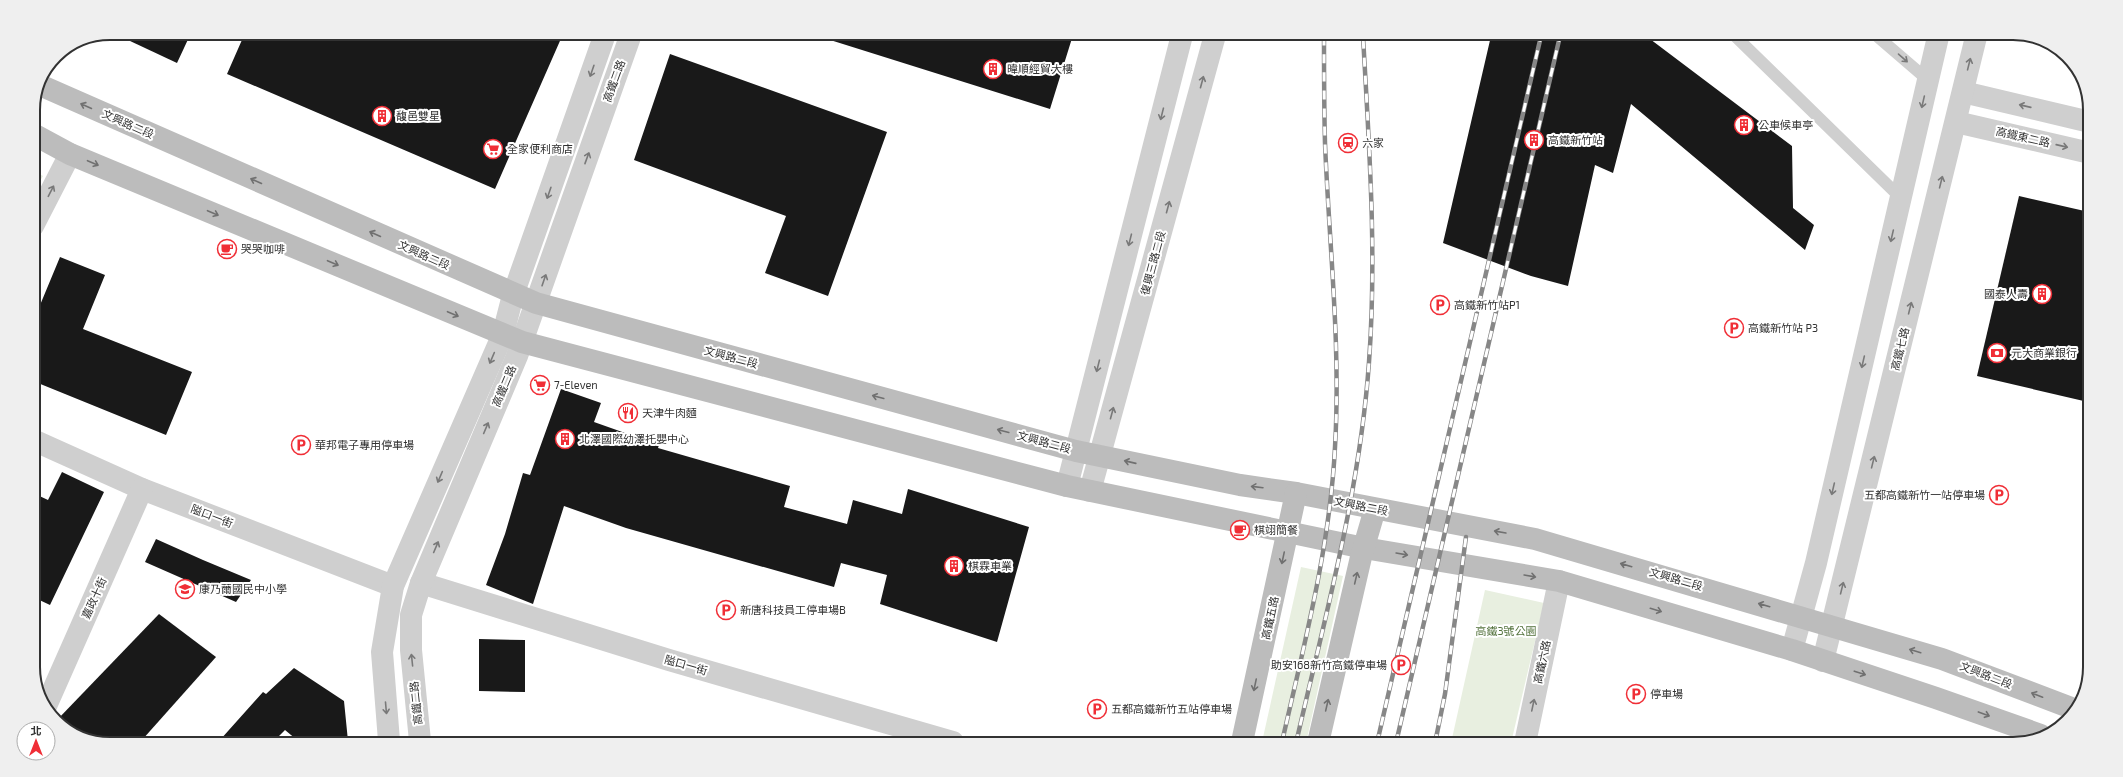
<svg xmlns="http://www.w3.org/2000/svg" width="2123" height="777" font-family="'Exo 2','Noto Sans TC',sans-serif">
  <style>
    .green { fill: #e8efe0 }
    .building { fill: #191919 }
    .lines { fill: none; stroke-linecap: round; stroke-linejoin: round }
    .lane { stroke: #cfcfcf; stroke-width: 12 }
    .street { stroke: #cfcfcf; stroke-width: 22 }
    .secondary { stroke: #bcbcbc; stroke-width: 22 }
    .rail-casing { stroke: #878787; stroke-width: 4.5 }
    .rail { stroke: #fff; stroke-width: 3; stroke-dasharray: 9; stroke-linecap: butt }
    .oneway { stroke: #797979 }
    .oneway2 { stroke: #707070 }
    .labels { text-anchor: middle; stroke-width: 4; stroke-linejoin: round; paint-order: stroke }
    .poi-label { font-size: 11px; fill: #323232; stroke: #fff; text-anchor: start }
    .street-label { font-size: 11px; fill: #323232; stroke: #fff }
    .park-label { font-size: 11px; fill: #53723c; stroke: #fff }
    .rim { fill: none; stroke: #323232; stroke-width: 2 }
  </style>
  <rect width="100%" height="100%" fill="#fff"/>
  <g class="green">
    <polygon points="33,170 43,176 33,193"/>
    <polygon points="1301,567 1343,576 1306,743 1262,742"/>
    <polygon points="1485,590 1544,603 1511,743 1451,743"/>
  </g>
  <g class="building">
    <polygon points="113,33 191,33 177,63"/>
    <polygon points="245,33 440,34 563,34 495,189 227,74"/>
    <polygon points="827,34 977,35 1073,35 1050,109 827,39"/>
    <polygon points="1491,36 1646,36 1792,146 1793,208 1814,225 1805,250 1631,104 1613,173 1595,165 1568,286 1531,276 1443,243"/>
    <polygon points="670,54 887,132 828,296 765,273 786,216 634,160"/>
    <polygon points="2019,196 2089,212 2088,402 1977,376"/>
    <polygon points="60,257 105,275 83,329 192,372 166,435 33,381 33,322"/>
    <polygon points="561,389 601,403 594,422 659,445 658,448 790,486 784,507 847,524 853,500 902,514 908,489 1029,527 997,642 880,604 887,575 841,563 834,587 626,528 564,506 533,604 486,585 505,534 523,473 530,475"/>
    <polygon points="62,472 104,492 50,605 33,597 33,493 48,500"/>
    <polygon points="156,539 203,560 251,580 236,602 145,562"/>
    <polygon points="159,614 216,657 142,740 85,740 57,720"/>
    <polygon points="479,639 525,640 525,692 479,691"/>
    <polygon points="294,668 344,701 348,741 297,740 285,730 275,740 220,740 263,692 266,694"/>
  </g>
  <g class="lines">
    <g class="lane">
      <polyline points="1735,36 1901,198"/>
      <polyline points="1878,37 1928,80"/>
    </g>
    <g class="street">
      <polyline points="1963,92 2090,122"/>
      <polyline points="1956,122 2090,153"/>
      <polyline points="33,226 70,154"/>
      <polyline points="33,440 142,489 393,586"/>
      <polyline points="1067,486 1182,35"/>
      <polyline points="1090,491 1215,35"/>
      <polyline points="421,583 669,660 953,742"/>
      <polyline points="1792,650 1816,563 1938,37"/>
      <polyline points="1823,661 1976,37"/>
      <polyline points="46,706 142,489"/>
      <polyline points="389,741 382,652 393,586 503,334 513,295 605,34"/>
      <polyline points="420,741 411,650 411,615 421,583 517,356 631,34"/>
      <polyline points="1525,743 1559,581"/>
    </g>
    <g class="secondary">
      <polyline points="42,86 536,303 1076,451 1240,485 1296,493 1535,539 1942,659 2074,709"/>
      <polyline points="33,134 70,154 522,342 1067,486 1364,548 1559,581 1792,650 1936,698 2041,735"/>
      <polyline points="1242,742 1296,493"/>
      <polyline points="1318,743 1361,557 1375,509"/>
    </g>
    <g class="rail-casing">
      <g id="rail">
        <path d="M1282,742C1304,645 1330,547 1335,447C1341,345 1329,244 1325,143C1324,107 1324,71 1324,36"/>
        <path d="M1296,743C1325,617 1360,491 1369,362C1377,253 1369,144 1363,36"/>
        <polyline points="1377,743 1541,36"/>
        <polyline points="1396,743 1560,36"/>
        <polyline points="1435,743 1445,694 1466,537"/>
      </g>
    </g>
    <use href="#rail" class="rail"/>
  </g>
  <defs><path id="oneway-shaft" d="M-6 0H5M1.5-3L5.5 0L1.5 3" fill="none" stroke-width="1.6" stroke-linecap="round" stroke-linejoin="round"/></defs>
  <g class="oneway">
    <use href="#oneway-shaft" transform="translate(1903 58) rotate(41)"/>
    <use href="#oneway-shaft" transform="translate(1969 64) rotate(-76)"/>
    <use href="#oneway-shaft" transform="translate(592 71) rotate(109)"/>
    <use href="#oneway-shaft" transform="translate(1202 82) rotate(-75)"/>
    <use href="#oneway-shaft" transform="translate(1923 102) rotate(103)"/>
    <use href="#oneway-shaft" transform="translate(2025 106) rotate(-167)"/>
    <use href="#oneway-shaft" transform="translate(1162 114) rotate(104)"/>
    <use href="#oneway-shaft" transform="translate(2062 146) rotate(13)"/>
    <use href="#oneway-shaft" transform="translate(587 158) rotate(-70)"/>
    <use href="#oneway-shaft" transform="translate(1941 182) rotate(-76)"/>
    <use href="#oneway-shaft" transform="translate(51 191) rotate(-63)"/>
    <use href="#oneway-shaft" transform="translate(549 193) rotate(109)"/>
    <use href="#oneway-shaft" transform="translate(1168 207) rotate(-75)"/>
    <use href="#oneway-shaft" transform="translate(1892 236) rotate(103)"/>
    <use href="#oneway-shaft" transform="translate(1130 240) rotate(104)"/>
    <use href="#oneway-shaft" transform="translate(544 280) rotate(-71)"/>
    <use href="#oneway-shaft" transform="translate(1910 308) rotate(-76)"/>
    <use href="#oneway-shaft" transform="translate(492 358) rotate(113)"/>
    <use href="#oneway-shaft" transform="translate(1863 362) rotate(103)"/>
    <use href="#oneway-shaft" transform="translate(1098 366) rotate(104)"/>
    <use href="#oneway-shaft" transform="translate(1112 413) rotate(-75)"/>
    <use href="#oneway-shaft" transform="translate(486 428) rotate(-67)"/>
    <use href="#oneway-shaft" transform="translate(1873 462) rotate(-76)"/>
    <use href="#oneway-shaft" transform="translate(440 477) rotate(113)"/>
    <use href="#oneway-shaft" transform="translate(1833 489) rotate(103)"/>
    <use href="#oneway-shaft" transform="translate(436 547) rotate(-67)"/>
    <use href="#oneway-shaft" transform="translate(1842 588) rotate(-76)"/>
    <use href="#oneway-shaft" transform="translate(412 660) rotate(-96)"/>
    <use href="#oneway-shaft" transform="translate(1533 705) rotate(-78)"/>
    <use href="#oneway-shaft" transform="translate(386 708) rotate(85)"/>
  </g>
  <g class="oneway2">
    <use href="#oneway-shaft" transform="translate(86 106) rotate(-156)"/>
    <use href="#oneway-shaft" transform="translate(93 163) rotate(23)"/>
    <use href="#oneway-shaft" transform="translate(256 181) rotate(-156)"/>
    <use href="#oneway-shaft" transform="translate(213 213) rotate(23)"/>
    <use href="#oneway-shaft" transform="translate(375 234) rotate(-156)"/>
    <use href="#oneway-shaft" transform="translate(333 263) rotate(23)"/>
    <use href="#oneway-shaft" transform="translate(453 314) rotate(23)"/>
    <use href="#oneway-shaft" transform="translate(878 397) rotate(-165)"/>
    <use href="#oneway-shaft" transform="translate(1003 431) rotate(-165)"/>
    <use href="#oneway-shaft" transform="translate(1130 462) rotate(-167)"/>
    <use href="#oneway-shaft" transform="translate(1257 487) rotate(-173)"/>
    <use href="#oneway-shaft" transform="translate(1500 532) rotate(-170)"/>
    <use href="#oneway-shaft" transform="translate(1402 554) rotate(10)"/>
    <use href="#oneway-shaft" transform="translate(1283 558) rotate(102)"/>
    <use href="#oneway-shaft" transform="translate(1626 565) rotate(-164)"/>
    <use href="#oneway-shaft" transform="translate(1530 576) rotate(10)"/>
    <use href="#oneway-shaft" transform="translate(1356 578) rotate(-77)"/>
    <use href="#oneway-shaft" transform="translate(1764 605) rotate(-164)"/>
    <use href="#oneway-shaft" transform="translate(1656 610) rotate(17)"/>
    <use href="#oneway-shaft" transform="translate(1915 651) rotate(-163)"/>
    <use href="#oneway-shaft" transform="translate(1860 673) rotate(18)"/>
    <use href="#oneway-shaft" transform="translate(1255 685) rotate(102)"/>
    <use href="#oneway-shaft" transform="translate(2037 695) rotate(-159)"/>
    <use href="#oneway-shaft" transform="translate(1327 705) rotate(-77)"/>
    <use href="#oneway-shaft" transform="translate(1984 714) rotate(20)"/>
  </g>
  <defs>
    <g id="building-ring" transform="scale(1)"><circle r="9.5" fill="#fff" stroke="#f02e36" stroke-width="1.5"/><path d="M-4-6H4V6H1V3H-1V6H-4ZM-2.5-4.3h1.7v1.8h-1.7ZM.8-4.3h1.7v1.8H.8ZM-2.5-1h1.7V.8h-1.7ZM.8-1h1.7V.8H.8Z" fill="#f02e36"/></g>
    <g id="station-ring" transform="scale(1)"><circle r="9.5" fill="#fff" stroke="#f02e36" stroke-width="1.5"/><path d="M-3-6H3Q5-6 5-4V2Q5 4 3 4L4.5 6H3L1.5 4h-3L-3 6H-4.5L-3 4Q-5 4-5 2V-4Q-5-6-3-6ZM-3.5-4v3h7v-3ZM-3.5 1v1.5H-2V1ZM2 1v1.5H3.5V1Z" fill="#f02e36"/></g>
    <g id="supermarket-ring" transform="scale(1)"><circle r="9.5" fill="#fff" stroke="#f02e36" stroke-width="1.5"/><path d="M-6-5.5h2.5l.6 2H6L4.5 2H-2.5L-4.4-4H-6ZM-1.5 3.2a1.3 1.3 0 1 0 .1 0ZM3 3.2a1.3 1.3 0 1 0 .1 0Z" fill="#f02e36"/></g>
    <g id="cafe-ring" transform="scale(1)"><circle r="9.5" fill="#fff" stroke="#f02e36" stroke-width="1.5"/><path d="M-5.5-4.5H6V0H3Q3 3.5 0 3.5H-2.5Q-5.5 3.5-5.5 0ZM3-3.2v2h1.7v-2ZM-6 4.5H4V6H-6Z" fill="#f02e36"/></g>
    <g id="parking-ring" transform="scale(1)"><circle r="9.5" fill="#fff" stroke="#f02e36" stroke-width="1.5"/><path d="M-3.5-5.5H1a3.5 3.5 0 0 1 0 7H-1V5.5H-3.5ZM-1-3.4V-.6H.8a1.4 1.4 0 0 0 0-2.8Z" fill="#f02e36"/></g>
    <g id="bank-ring" transform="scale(1)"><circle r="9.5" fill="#fff" stroke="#f02e36" stroke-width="1.5"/><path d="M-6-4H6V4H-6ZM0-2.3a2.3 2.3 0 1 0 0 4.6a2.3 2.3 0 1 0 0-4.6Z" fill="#f02e36"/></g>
    <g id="restaurant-ring" transform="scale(1)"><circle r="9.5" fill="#fff" stroke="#f02e36" stroke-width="1.5"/><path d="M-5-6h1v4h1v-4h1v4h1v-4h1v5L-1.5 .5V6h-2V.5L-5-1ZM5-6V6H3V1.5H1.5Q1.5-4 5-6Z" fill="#f02e36"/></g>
    <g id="school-ring" transform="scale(1)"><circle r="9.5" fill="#fff" stroke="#f02e36" stroke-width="1.5"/><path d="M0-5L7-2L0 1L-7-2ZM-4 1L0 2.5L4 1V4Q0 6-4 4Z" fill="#f02e36"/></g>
  </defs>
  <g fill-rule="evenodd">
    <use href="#building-ring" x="993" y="69"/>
    <use href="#building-ring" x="382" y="116"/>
    <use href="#building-ring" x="1744" y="125"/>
    <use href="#building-ring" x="1534" y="140"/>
    <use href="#station-ring" x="1348" y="143"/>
    <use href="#supermarket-ring" x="493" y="149"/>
    <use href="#cafe-ring" x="227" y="249"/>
    <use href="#building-ring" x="2042" y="294"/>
    <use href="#parking-ring" x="1440" y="305"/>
    <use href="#parking-ring" x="1734" y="328"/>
    <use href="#bank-ring" x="1997" y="353"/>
    <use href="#supermarket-ring" x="540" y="385"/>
    <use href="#restaurant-ring" x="628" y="413"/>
    <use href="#building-ring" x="565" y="439"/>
    <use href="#parking-ring" x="301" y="445"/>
    <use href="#parking-ring" x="1999" y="495"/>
    <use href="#cafe-ring" x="1240" y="530"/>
    <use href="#building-ring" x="954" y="566"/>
    <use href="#school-ring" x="185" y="589"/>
    <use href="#parking-ring" x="726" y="610"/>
    <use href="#parking-ring" x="1401" y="665"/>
    <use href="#parking-ring" x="1636" y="694"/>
    <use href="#parking-ring" x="1097" y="709"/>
  </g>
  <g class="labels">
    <g class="poi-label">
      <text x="1007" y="73">暐順經貿大樓</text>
      <text x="396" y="120">馥邑雙星</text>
      <text x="1758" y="129">公車候車亭</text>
      <text x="1548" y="144">高鐵新竹站</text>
      <text x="1362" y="147">六家</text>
      <text x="507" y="153">全家便利商店</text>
      <text x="241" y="253">哭哭咖啡</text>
      <text x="2028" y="298" text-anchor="end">國泰人壽</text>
      <text x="1454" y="309">高鐵新竹站P1</text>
      <text x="1748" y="332">高鐵新竹站 P3</text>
      <text x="2011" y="357">元大商業銀行</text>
      <text x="554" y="389">7-Eleven</text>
      <text x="642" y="417">天津牛肉麵</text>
      <text x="579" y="443">北澤國際幼澤托嬰中心</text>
      <text x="315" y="449">華邦電子專用停車場</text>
      <text x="1985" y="499" text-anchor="end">五都高鐵新竹一站停車場</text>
      <text x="1254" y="534">棋翊簡餐</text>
      <text x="968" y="570">棋霖車業</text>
      <text x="199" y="593">康乃薾國民中小學</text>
      <text x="740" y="614">新唐科技員工停車場B</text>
      <text x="1387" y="669" text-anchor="end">助安168新竹高鐵停車場</text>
      <text x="1650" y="698">停車場</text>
      <text x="1111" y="713">五都高鐵新竹五站停車場</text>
    </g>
    <g class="street-label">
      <text transform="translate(614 81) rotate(-70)" y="4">高鐵二路</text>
      <text transform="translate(128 124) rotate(24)" y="4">文興路二段</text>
      <text transform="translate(2023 137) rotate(13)" y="4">高鐵東二路</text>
      <text transform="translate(424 255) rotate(24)" y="4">文興路二段</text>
      <text transform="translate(1153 263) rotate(-75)" y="4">復興三路二段</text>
      <text transform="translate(1900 349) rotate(-76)" y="4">高鐵七路</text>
      <text transform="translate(731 357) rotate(15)" y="4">文興路二段</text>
      <text transform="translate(504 386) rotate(-67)" y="4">高鐵二路</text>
      <text transform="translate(1044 442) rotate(15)" y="4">文興路二段</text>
      <text transform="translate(1361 506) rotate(11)" y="4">文興路二段</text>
      <text transform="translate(212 516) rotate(21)" y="4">隘口一街</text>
      <text transform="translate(1676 579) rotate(16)" y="4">文興路二段</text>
      <text transform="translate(94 598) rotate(-66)" y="4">嘉政十街</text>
      <text transform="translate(1270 618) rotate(-78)" y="4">高鐵五路</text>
      <text transform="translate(1542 662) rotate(-78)" y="4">高鐵六路</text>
      <text transform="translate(686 665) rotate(16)" y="4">隘口一街</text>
      <text transform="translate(1986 675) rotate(21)" y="4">文興路二段</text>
      <text transform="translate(416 703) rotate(-96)" y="4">高鐵二路</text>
    </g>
    <g class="park-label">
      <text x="1506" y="635">高鐵3號公園</text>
    </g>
  </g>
  <path d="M0 0H2123V777H0ZM110 40H2013A70 70 0 0 1 2083 110V667A70 70 0 0 1 2013 737H110A70 70 0 0 1 40 667V110A70 70 0 0 1 110 40Z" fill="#efefef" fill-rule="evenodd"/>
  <path class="rim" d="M110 40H2013A70 70 0 0 1 2083 110V667A70 70 0 0 1 2013 737H110A70 70 0 0 1 40 667V110A70 70 0 0 1 110 40Z"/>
  <g transform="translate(36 741)"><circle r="19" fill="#ffffff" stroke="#adadad"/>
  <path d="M0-3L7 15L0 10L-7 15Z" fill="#f02e36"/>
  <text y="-6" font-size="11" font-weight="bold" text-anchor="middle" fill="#323232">北</text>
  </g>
</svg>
